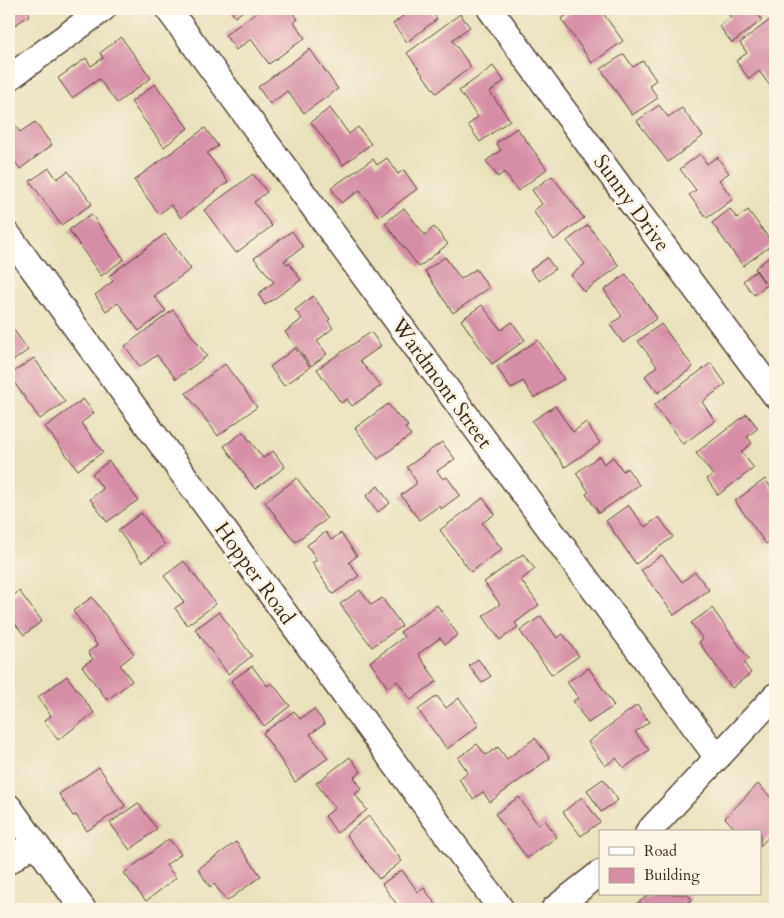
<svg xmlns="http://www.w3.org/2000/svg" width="784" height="918" font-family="Cardo,serif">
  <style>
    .building { fill: #d68ea6 }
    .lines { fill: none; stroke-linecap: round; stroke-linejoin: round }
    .minor-casing { stroke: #554536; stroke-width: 28 }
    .minor { stroke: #fff; stroke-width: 25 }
    .labels { text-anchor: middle; stroke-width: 5; stroke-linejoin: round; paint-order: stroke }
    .street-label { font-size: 21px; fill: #3b2a1e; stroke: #fcf5e5 }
  </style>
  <rect width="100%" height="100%" fill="#fcf5e5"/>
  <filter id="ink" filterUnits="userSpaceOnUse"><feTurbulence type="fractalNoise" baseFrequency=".02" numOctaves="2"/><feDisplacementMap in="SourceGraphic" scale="10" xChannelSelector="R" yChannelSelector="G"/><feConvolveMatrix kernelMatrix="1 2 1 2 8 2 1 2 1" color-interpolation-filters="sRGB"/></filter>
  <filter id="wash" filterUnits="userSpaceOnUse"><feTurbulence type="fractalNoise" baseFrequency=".0096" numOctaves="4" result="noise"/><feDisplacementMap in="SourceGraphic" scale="20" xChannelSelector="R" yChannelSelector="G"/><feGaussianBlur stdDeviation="1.12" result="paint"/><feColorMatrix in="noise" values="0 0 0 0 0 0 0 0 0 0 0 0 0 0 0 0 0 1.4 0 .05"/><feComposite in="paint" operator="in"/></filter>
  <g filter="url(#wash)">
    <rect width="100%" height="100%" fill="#e9e0bc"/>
    <g id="blocks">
      <g class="building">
        <polygon points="9,9 26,9 30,15 15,25 9,17"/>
        <polygon points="229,9 246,9 235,17"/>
        <polygon points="261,9 290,9 298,19 294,22 305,38 269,64 251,39 236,50 225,35"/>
        <polygon points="397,9 429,9 437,19 407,42 393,24 403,16"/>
        <polygon points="552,9 565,9 557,14"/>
        <polygon points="576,9 583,9 586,13 593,9 600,9 623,41 592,63 561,19"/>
        <polygon points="724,9 753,9 762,20 732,43 719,26 731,17"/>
        <polygon points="460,14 470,27 452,40 471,67 436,93 407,53"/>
        <polygon points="775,16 775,89 773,90 759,71 749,79 736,61 747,53 740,43"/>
        <polygon points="121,37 151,78 117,103 99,79 72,98 58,78 86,58 91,66 103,58 100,53"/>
        <polygon points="310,49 338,89 304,113 287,91 270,104 258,87"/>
        <polygon points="624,54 633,67 643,61 656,80 649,85 658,98 632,115 601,69"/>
        <polygon points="493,66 504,81 490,92 510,120 480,142 468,125 478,117 459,91"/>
        <polygon points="155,84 188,128 164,147 131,102"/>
        <polygon points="659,105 668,117 682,108 703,136 668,162 637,121"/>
        <polygon points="330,108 349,134 358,127 371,144 343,165 311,122"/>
        <polygon points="9,117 20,132 35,122 52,145 20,169 9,153"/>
        <polygon points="205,128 218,146 207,153 228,182 181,218 171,205 159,214 134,180"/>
        <polygon points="517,128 547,169 518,191 504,172 498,177 486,161 501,150 496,143"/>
        <polygon points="700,154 707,164 717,157 729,173 719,180 733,199 707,218 689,195 696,190 680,169"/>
        <polygon points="387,158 398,174 404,170 417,189 379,217 360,190 341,203 331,188 373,159 377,165"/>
        <polygon points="49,168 57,179 68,171 92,204 61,225 30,181"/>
        <polygon points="253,174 267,192 254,202 272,226 236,253 204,210"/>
        <polygon points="552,176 584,218 554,240 533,211 542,204 532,190"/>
        <polygon points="775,194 775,205 770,198"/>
        <polygon points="404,208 425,235 434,227 448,244 419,267 385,223"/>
        <polygon points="730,209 737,218 748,210 773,244 743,266 712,223"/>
        <polygon points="91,214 124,259 101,276 69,230"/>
        <polygon points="588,225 619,266 584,292 571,275 585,264 567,241"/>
        <polygon points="292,231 303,247 284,261 287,264 289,263 301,280 265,305 258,294 274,282 254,258"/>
        <polygon points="165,234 191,269 154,296 166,311 139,331 118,303 106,311 95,295 113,281 109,276"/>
        <polygon points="775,253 775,296 767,285 754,295 743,281 756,271 764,282 755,268"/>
        <polygon points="445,257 461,279 476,269 489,288 453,313 425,271"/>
        <polygon points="547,258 555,269 539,281 530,270"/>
        <polygon points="626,274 657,318 623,343 610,325 622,316 604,290"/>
        <polygon points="313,296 330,319 328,321 333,328 317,341 327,354 311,366 285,332 302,319 295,310"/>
        <polygon points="482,305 501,330 512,322 525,340 492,364 461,320"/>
        <polygon points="173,310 207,356 176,379 157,355 140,367 125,346"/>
        <polygon points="9,323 28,350 9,364"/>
        <polygon points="661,324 693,367 658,393 645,376 657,366 638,341"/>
        <polygon points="371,332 381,346 360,361 381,386 352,406 347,399 341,403 317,369"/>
        <polygon points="538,340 564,379 534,398 523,381 511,389 497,367"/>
        <polygon points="295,348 310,367 284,386 270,367"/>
        <polygon points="34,358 65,402 40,419 9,375"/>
        <polygon points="711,363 726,384 702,402 715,421 683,444 654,405"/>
        <polygon points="225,364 257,407 218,436 186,393"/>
        <polygon points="83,399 94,413 81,423 103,452 78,470 45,427"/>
        <polygon points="388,404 400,419 402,418 408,426 405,428 411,435 378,459 355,428"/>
        <polygon points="555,406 573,432 586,422 600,443 565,467 532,421"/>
        <polygon points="747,414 758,428 747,437 752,443 741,452 754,468 718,495 707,479 713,475 696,453"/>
        <polygon points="243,432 263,458 273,451 285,467 255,489 224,446"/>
        <polygon points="442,442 455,459 437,471 443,479 447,477 460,495 441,509 439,506 419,520 401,495 416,484 416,481 407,467"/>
        <polygon points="599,456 604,464 613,457 623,471 627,468 639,485 599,513 586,494 589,492 576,473"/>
        <polygon points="109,461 138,500 107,522 90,499 103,489 92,474"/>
        <polygon points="297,478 327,519 295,542 265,502"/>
        <polygon points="765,479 775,494 775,538 766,544 735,501"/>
        <polygon points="378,486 390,503 378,512 366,496"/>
        <polygon points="483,498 495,514 482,523 502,549 471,572 440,530"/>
        <polygon points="628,505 645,527 659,517 673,537 636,564 606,521"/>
        <polygon points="141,513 165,545 142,562 118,530"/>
        <polygon points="326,532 331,540 341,533 357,556 349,562 359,576 333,594 312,563 317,560 307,545"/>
        <polygon points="523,554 535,569 521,580 539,605 515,623 518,627 500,640 483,616 500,604 484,582"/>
        <polygon points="662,555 682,582 695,572 709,590 674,615 641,570"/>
        <polygon points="184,561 216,604 187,625 175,608 184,602 164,576"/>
        <polygon points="360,590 371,605 382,598 402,626 372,647 340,604"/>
        <polygon points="19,591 42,621 24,635 9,616 9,599"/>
        <polygon points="92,597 134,654 120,665 132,681 107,700 82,666 93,659 88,652 97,645 73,611"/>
        <polygon points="437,605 458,635 445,644 440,638 418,654 437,681 411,700 397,681 388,688 370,662 404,637 400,632"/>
        <polygon points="712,608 749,659 744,663 751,673 732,688 699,642 703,639 691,623"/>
        <polygon points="219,612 252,656 228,674 195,629"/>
        <polygon points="541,616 557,638 563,634 579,656 552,675 520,631"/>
        <polygon points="478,659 491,676 482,683 469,666"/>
        <polygon points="252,666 267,686 272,683 290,706 264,726 231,681"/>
        <polygon points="589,668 614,706 588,723 573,701 578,698 567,682"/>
        <polygon points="67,676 94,713 58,740 44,721 51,716 38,697"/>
        <polygon points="437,696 446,708 459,698 479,725 447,749 418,710"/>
        <polygon points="637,705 649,722 635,732 649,750 624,768 616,758 605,766 588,742"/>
        <polygon points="314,709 325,724 310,734 328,758 295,782 263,733 294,711 300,719"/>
        <polygon points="535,738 550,758 490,802 483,792 473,799 459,779 468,772 458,758 477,744 486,755 498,747 507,759"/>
        <polygon points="350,757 361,772 354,777 362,789 355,794 367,810 337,833 325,816 335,808 316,783"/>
        <polygon points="99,767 125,806 87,831 76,815 73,816 59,794"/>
        <polygon points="603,779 618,800 601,812 587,790"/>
        <polygon points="758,784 775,802 775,830 760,846 760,832 738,832 725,818"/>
        <polygon points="519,797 538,825 545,820 557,837 527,858 495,814"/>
        <polygon points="582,797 600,822 581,836 563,812"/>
        <polygon points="138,803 157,829 130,850 110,823"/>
        <polygon points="369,816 402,861 379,879 346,834"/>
        <polygon points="169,839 181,854 166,865 176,878 146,901 124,873"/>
        <polygon points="236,842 261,876 227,901 214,884 210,887 198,869"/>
        <polygon points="402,870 418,892 424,888 439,909 400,909 382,884"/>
        <polygon points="650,894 687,894 692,900 680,909 630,909"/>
      </g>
    </g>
  </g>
  <g filter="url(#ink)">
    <use href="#blocks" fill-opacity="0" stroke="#554536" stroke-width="1"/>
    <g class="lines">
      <g class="minor-casing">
        <g id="minor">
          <polyline points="168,9 717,757"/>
          <polyline points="490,9 630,201 775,395"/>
          <polyline points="9,78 103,9"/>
          <polyline points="9,236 501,909"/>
          <polyline points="9,807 83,909"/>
          <polyline points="648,832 775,696"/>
          <polyline points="9,861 34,842"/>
          <polyline points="554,909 600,873"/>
        </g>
      </g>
      <use href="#minor" class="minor"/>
    </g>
  </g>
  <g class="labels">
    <g class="street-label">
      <text transform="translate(632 203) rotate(54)" y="7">Sunny Drive</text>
      <text transform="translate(442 383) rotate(54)" y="7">Wardmont Street</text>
      <text transform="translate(255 573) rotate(54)" y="7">Hopper Road</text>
    </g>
  </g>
  <rect width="784" height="918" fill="none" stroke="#fcf5e5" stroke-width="30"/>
  <rect x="599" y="830" width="162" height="65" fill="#fcf5e5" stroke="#afa495"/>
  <rect x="609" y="847" width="25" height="8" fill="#ffffff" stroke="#afa495"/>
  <text x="644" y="856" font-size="15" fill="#3b2a1e">Road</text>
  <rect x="609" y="868" width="25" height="15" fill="#d68ea6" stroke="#afa495"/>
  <text x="644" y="880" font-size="15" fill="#3b2a1e">Building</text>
</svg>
